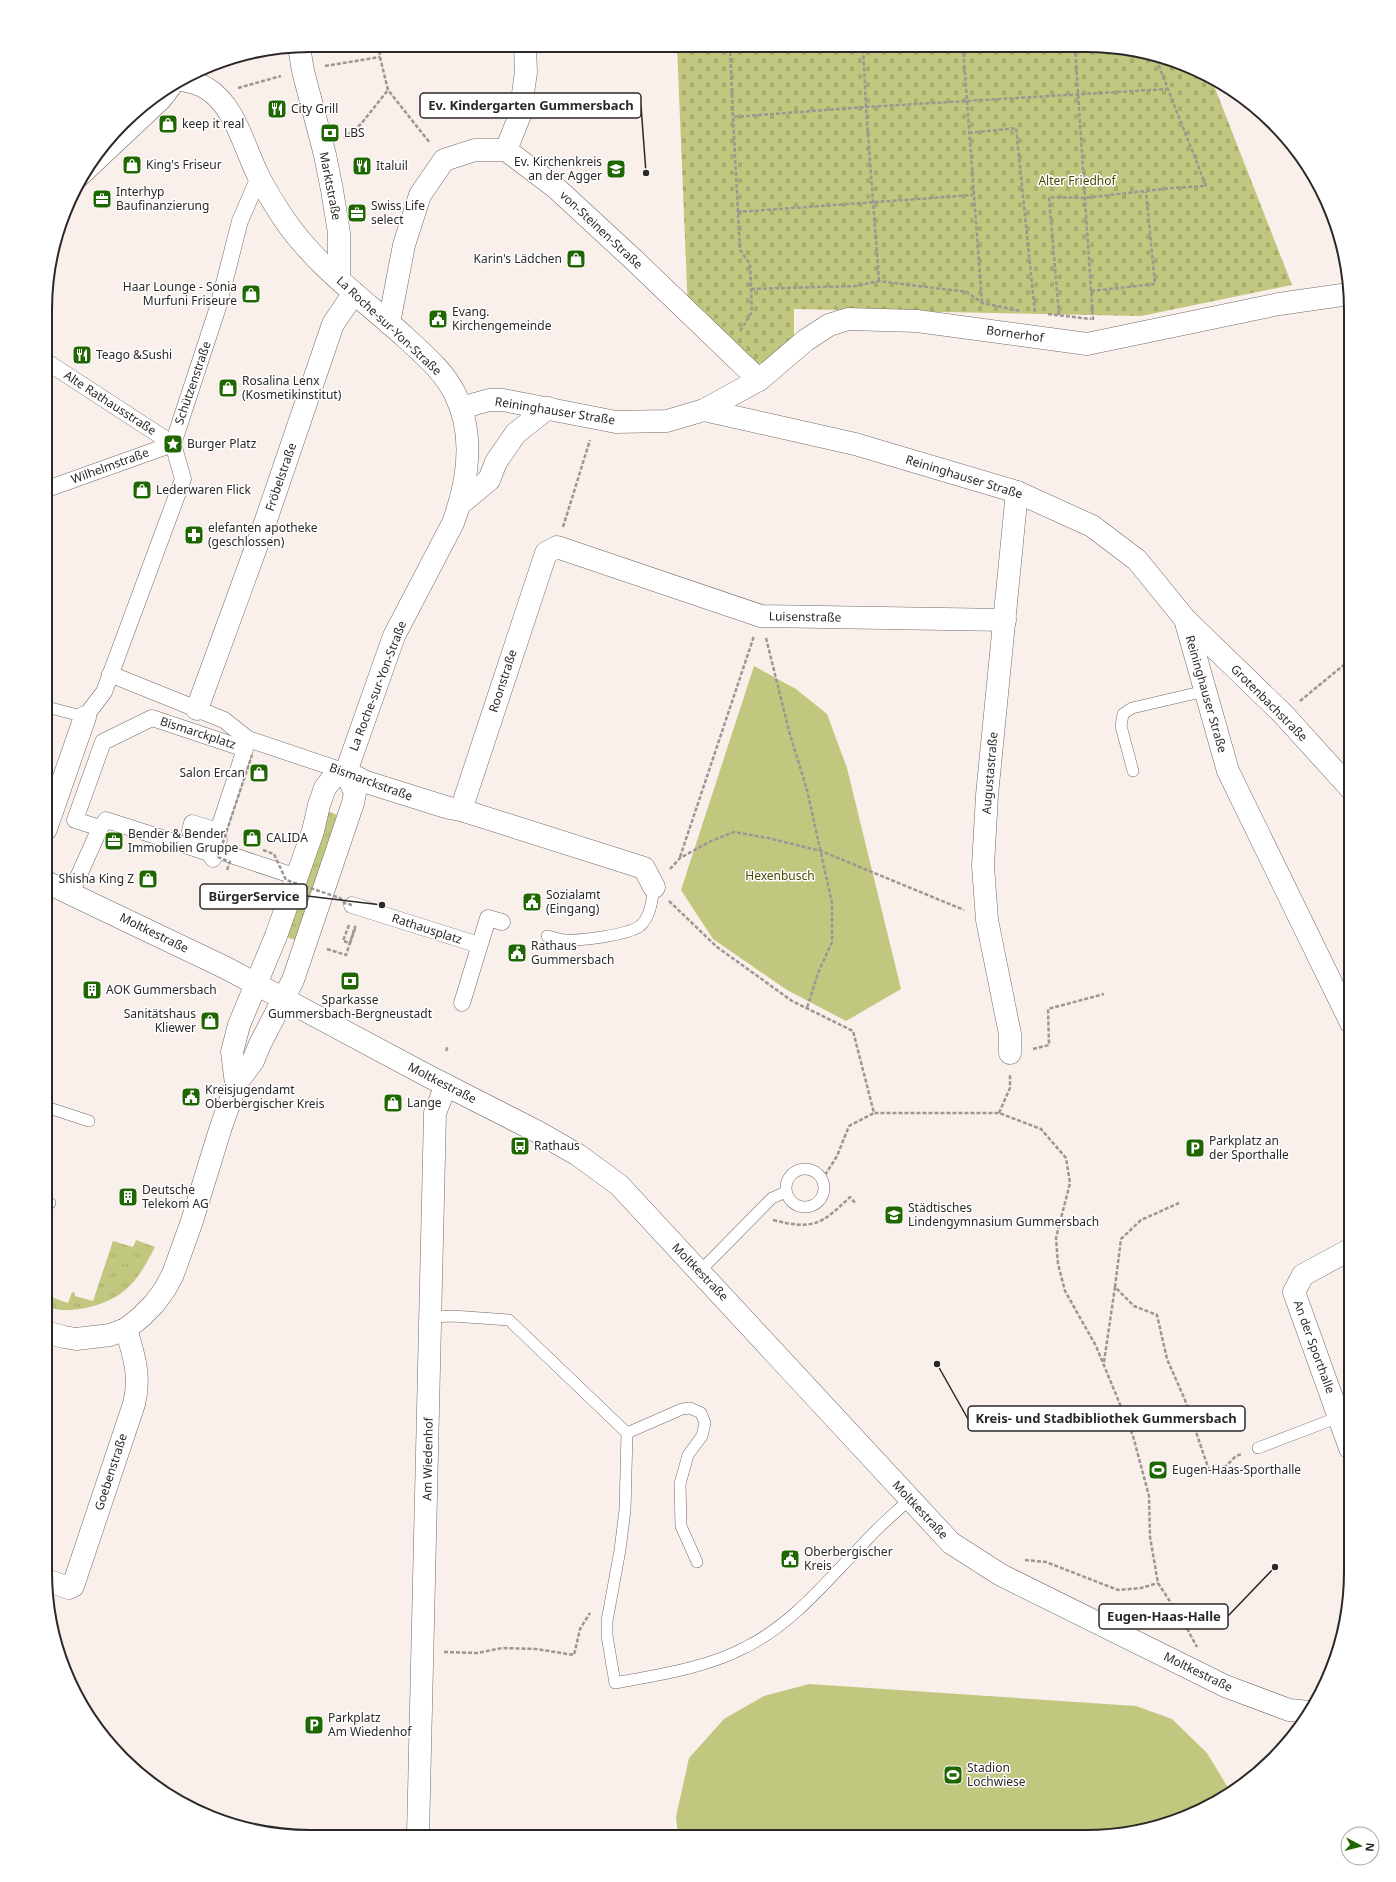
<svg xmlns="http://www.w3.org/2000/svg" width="1396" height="1882" font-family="'Noto Sans',sans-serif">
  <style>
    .grass { fill: url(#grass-tufts) }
    .cemetery { fill: url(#cemetery-stones) }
    .park { fill: #c2c77f }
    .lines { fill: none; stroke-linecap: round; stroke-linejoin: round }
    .service-casing { stroke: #736b67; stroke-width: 12 }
    .pedestrian-casing { stroke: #736b67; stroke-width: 17 }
    .minor-casing { stroke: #736b67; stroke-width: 23 }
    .tertiary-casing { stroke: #736b67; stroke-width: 23 }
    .path { stroke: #9d9693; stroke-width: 2.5; stroke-dasharray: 4 2; stroke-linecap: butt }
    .service { stroke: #fff; stroke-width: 11 }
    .pedestrian { stroke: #fff; stroke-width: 16 }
    .minor { stroke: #fff; stroke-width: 22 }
    .tertiary { stroke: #fff; stroke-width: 22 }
    .path-bridge { stroke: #9d9693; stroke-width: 2.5; stroke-dasharray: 4 2; stroke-linecap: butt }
    .labels { text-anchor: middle; stroke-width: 3; stroke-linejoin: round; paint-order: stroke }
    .poi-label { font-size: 12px; fill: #2c2827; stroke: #fff; text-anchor: start }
    .park-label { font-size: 12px; fill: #494b01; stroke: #fff }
    .street-label { font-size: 12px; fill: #2c2827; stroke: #fff }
    .rim { fill: none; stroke: #2c2827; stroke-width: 2 }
    .leader { fill: none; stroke: #2c2827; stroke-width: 1.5 }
    .callout-dot { fill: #2c2827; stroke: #fff; stroke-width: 1.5 }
    .callout { fill: #fff; stroke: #2c2827; stroke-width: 1.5 }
    .callout-label { font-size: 13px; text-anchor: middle; font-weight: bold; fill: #2c2827 }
  </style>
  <defs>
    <pattern id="grass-tufts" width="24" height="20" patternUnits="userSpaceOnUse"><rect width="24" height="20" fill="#c2c77f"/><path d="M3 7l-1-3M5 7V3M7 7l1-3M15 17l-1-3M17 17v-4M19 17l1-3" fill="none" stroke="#a7ab6e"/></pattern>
    <pattern id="cemetery-stones" width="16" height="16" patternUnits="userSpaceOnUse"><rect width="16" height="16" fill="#c2c77f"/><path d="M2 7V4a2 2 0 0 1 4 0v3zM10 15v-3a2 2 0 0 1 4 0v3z" fill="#a7ab6e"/></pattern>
  </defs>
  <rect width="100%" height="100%" fill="#f9efeb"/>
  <g class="grass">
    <polygon points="326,810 337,815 295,940 287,937 322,836"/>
    <path d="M136,1240L155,1247C138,1281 124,1300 85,1308C71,1311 59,1311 45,1307V1295L68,1303L72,1292L75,1293V1296L93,1301L113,1241L133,1247Z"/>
  </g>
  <polygon class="cemetery" points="677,46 1120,47 1187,65 1211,78 1292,285 1141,316 794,309 794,356 752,365 688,311"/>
  <g class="park">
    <polygon points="754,666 796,689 827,714 847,768 901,989 846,1021 787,990 713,939 681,890"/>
    <polygon points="809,1684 1136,1706 1172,1719 1207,1753 1230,1791 1203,1810 1154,1828 1086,1837 678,1836 676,1817 689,1758 724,1719 764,1696"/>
  </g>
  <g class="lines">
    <g class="service-casing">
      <g id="service">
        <polyline points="47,707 85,717"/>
        <polyline points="1133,771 1121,726 1123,714 1132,708 1205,691"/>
        <path d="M547,936C553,937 559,940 565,940C580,941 628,935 640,926C651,916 652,900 654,887"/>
        <polyline points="46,1107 89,1121"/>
        <circle cx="805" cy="1188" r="19"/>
        <polyline points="46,1202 50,1203"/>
        <polyline points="700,1271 772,1198 786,1192"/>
        <polyline points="431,1317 453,1316 509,1320 627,1433 682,1409 690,1408 701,1413 705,1423 702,1436 688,1455 680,1484 681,1526 697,1562"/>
        <path d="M627,1433L625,1510L620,1550L607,1621V1636L615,1683C658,1675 707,1668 746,1647C794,1623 827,1580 864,1543C878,1527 895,1513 910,1499"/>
        <polyline points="1258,1448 1339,1417"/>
      </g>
    </g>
    <g class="pedestrian-casing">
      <g id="pedestrian">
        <polyline points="79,180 163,101 179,80"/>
        <polyline points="47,362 173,444"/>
        <polyline points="47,489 173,444"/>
        <polyline points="110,674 224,720 248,739 346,772"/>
        <polyline points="85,717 104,692 183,479 173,444 218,307 240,221 259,177"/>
        <polygon points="152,718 245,749 218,831 192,823 190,831 219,840 213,859 209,853 106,820 100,828 75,820 103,742"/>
        <polyline points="216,850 297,877"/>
        <polyline points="71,893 100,828"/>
        <polyline points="352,905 479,945"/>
        <polyline points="462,1003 488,918 502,922"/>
      </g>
    </g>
    <g class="minor-casing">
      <g id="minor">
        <polyline points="299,47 303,71 325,155 332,190 339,233 339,279"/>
        <polyline points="506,150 520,115 526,72 525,46"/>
        <polyline points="389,323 404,245 420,195 444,160 475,150 506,150 555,187 633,259 759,380"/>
        <polyline points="461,408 489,400 503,400 616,422 667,421 704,410 855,444 1017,492 1092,526 1137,560 1185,619 1228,771 1351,1023"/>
        <polyline points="704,410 759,380 806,340 829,325 848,319 917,321 1087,344 1279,304 1349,294"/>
        <polyline points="460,504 489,480 496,462 516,433 548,408"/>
        <polyline points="1186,620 1283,714 1351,789"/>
        <polyline points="197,709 265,523 333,324 354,293"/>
        <polyline points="346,772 366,782 449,808 461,810 644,868 654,887"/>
        <polyline points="461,810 546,553 557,547 761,616 1005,620"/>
        <polyline points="46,829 85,717"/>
        <polyline points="46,882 226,968 428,1076 538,1132 578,1155 619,1185 951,1543 1001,1575 1225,1686 1289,1710 1310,1712"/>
        <polyline points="1010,1053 1010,1034 987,920 983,866 987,795 1017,492"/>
        <polyline points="1350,1448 1294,1292 1303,1275 1351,1249"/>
        <path d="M46,1580L69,1588L73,1586L134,1404C141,1377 134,1355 126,1329"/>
        <polyline points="418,1835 435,1113 446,1085"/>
      </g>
    </g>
    <g class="tertiary-casing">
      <g id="tertiary">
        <polyline points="236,1084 232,1052 239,1025 276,936 313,831 319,805 325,788 332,779 346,772"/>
        <path d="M45,1332L64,1337L76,1339L110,1335L126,1329L141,1317L154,1304L165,1289L173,1274L191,1224L220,1130L236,1084L253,1061L260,1044L293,980L353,803L355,793L346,772L394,636L453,523C468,482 475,434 455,394C444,371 423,354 405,337C364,300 316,266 284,219C275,205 265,190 258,175C244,147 235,105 206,88C198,83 189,82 180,79"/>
      </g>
    </g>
    <g class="path">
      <polyline points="379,45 380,57 388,90 430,143"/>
      <polyline points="730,46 733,117"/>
      <polyline points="963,47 982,303"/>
      <polyline points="1075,47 1093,320"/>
      <polyline points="325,66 380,57"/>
      <polyline points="238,88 281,76"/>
      <polyline points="969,133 1016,128 1035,313"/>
      <polyline points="344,138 361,124 388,90"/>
      <polyline points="737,212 973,195"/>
      <polyline points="879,281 866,107 1168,89"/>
      <polyline points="751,289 856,286 879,281 967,292 982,303 1021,311"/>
      <polyline points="1091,291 1155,284 1146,192"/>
      <polyline points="1048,314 1091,319"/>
      <polyline points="1059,315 1049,197 1084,198 1172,188 1206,186 1155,56"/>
      <polyline points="740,331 752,312 750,264 740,250 733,117 866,107 863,47"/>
      <polyline points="563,527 590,440"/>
      <polyline points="766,638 789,731 807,790 832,903 832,942 818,973 807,1008"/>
      <polyline points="1300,701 1351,659"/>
      <polyline points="680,857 754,636"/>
      <polyline points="670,869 680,858 711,841 734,832 768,838 821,851 964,910"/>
      <polyline points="669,901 717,947 792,1001 853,1031 874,1113 999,1113 1041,1129 1066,1158 1070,1183 1056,1238 1058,1264 1065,1291 1096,1346 1133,1436 1149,1496 1150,1537 1158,1583 1184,1623 1197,1647"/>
      <polyline points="349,925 343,941 350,943 356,926"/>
      <polyline points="327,949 346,955 355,927 354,927"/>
      <polyline points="382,1011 388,1013"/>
      <polyline points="1033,1049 1049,1045 1048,1009 1104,994"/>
      <polyline points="446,1051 448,1046"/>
      <polyline points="999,1113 1010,1088 1010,1074"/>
      <polyline points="822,1180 837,1156 849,1126 874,1113"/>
      <path d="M773,1220C813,1230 821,1225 850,1197L856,1204"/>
      <polyline points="1115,1287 1121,1239 1141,1220 1179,1203"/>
      <polyline points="1104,1362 1115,1287 1134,1306 1157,1315 1167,1359 1185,1400 1209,1470 1226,1466 1236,1456 1242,1454"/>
      <polyline points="1025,1560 1046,1562 1118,1590 1141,1588 1158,1583"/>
      <polyline points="444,1652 478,1653 502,1648 536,1649 574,1655 580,1629 590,1613"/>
    </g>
    <use href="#service" class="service"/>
    <use href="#pedestrian" class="pedestrian"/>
    <use href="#minor" class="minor"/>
    <use href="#tertiary" class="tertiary"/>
    <g class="path-bridge">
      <polyline points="263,850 274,854 286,880 340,898 344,903 352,905"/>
      <polyline points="227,870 230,862 218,857 252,755"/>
    </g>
  </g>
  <defs>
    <g id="restaurant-square" transform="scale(1)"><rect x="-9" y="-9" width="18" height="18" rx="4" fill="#1f6700" stroke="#fff"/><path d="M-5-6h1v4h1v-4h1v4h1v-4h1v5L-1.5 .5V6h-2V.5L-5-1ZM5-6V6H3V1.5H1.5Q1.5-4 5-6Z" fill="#fff"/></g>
    <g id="shop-square" transform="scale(1)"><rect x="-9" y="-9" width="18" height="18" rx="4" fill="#1f6700" stroke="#fff"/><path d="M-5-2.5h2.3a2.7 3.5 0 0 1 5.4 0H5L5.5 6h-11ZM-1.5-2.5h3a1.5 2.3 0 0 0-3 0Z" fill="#fff"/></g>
    <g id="bank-square" transform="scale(1)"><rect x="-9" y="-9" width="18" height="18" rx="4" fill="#1f6700" stroke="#fff"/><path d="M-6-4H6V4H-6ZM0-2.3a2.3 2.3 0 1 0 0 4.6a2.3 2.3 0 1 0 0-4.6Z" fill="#fff"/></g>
    <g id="school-square" transform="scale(1)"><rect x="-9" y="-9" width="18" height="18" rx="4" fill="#1f6700" stroke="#fff"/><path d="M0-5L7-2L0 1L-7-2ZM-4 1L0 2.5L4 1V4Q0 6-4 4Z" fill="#fff"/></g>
    <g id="office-square" transform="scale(1)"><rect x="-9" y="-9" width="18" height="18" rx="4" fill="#1f6700" stroke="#fff"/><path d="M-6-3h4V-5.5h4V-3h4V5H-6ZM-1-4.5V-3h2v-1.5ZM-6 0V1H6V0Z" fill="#fff"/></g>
    <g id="civic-square" transform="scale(1)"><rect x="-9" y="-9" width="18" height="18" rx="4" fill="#1f6700" stroke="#fff"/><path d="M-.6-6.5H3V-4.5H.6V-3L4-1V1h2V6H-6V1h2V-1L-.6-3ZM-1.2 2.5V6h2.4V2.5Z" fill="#fff"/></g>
    <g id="sight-square" transform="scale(1)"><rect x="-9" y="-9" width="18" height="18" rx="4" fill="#1f6700" stroke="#fff"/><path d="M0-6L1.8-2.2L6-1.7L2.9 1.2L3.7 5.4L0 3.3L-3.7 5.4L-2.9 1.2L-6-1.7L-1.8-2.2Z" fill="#fff"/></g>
    <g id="pharmacy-square" transform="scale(1)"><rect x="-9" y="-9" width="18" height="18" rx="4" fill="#1f6700" stroke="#fff"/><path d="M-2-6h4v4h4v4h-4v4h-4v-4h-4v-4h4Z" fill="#fff"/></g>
    <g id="building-square" transform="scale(1)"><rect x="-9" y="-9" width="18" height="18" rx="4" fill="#1f6700" stroke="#fff"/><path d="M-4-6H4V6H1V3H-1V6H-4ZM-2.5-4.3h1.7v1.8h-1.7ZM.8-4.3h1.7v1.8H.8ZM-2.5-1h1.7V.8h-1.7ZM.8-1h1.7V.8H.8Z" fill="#fff"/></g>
    <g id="bus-square" transform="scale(1)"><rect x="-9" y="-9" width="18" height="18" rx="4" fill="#1f6700" stroke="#fff"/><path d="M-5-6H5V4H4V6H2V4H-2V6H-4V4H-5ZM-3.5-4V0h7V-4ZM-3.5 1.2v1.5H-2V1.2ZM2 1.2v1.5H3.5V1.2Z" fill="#fff"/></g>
    <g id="parking-square" transform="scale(1)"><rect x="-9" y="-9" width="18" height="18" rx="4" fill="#1f6700" stroke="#fff"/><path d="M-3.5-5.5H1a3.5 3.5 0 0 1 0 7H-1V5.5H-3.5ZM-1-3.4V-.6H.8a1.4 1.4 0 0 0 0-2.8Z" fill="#fff"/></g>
    <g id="stadium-square" transform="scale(1)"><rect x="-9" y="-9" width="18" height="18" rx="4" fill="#1f6700" stroke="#fff"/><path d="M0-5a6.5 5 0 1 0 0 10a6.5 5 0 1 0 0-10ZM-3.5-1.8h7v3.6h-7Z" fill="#fff"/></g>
  </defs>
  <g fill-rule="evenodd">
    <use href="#restaurant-square" x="277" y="109"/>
    <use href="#shop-square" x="168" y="124"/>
    <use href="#bank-square" x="330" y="133"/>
    <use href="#shop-square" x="132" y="165"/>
    <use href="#restaurant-square" x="362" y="166"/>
    <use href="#school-square" x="616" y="169"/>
    <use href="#office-square" x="102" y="199"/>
    <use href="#office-square" x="357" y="213"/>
    <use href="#shop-square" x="576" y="259"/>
    <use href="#shop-square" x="251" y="294"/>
    <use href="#civic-square" x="438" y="319"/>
    <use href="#restaurant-square" x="82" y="355"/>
    <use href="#shop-square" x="228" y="388"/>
    <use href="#sight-square" x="173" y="444"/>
    <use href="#shop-square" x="142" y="490"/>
    <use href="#pharmacy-square" x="194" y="535"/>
    <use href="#shop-square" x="259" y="773"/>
    <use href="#shop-square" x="252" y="838"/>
    <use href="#office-square" x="114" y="841"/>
    <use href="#shop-square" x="148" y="879"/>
    <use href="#civic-square" x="532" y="902"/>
    <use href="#civic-square" x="517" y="953"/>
    <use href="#bank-square" x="350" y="981"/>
    <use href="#building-square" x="92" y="990"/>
    <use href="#shop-square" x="210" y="1021"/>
    <use href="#civic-square" x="191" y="1097"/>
    <use href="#shop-square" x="393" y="1103"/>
    <use href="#bus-square" x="520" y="1146"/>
    <use href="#parking-square" x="1195" y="1148"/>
    <use href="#building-square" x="128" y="1197"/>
    <use href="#school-square" x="894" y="1215"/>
    <use href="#stadium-square" x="1158" y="1470"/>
    <use href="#civic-square" x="790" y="1559"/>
    <use href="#parking-square" x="314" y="1725"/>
    <use href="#stadium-square" x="953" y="1775"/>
  </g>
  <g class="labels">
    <g class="poi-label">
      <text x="291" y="113">City Grill</text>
      <text x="182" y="128">keep it real</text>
      <text x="344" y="137">LBS</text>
      <text x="602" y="166" text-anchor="end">Ev. Kirchenkreis<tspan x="602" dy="14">an der Agger</tspan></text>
      <text x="146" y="169">King's Friseur</text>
      <text x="376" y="170">Italuil</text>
      <text x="116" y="196">Interhyp<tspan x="116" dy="14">Baufinanzierung</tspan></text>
      <text x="371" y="210">Swiss Life<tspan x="371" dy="14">select</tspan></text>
      <text x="562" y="263" text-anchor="end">Karin's Lädchen</text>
      <text x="237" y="291" text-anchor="end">Haar Lounge - Sonia<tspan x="237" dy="14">Murfuni Friseure</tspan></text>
      <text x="452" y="316">Evang.<tspan x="452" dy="14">Kirchengemeinde</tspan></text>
      <text x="96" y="359">Teago &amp;Sushi</text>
      <text x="242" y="385">Rosalina Lenx<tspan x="242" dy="14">(Kosmetikinstitut)</tspan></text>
      <text x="187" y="448">Burger Platz</text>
      <text x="156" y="494">Lederwaren Flick</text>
      <text x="208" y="532">elefanten apotheke<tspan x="208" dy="14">(geschlossen)</tspan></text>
      <text x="245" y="777" text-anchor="end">Salon Ercan</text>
      <text x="128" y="838">Bender &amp; Bender<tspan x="128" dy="14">Immobilien Gruppe</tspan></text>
      <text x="266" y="842">CALIDA</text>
      <text x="134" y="883" text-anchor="end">Shisha King Z</text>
      <text x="546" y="899">Sozialamt<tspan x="546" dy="14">(Eingang)</tspan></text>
      <text x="531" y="950">Rathaus<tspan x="531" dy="14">Gummersbach</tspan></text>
      <text x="106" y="994">AOK Gummersbach</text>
      <text x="350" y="1004" text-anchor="middle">Sparkasse<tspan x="350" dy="14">Gummersbach-Bergneustadt</tspan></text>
      <text x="196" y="1018" text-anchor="end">Sanitätshaus<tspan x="196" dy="14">Kliewer</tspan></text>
      <text x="205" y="1094">Kreisjugendamt<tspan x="205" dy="14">Oberbergischer Kreis</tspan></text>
      <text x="407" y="1107">Lange</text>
      <text x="1209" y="1145">Parkplatz an<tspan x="1209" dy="14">der Sporthalle</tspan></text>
      <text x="534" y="1150">Rathaus</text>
      <text x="142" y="1194">Deutsche<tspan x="142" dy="14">Telekom AG</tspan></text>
      <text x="908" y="1212">Städtisches<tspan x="908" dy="14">Lindengymnasium Gummersbach</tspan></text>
      <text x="1172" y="1474">Eugen-Haas-Sporthalle</text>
      <text x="804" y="1556">Oberbergischer<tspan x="804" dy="14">Kreis</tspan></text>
      <text x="328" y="1722">Parkplatz<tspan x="328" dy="14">Am Wiedenhof</tspan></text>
      <text x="967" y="1772">Stadion<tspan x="967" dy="14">Lochwiese</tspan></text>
    </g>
    <g class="park-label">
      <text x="1077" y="185">Alter Friedhof</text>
      <text x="780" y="880">Hexenbusch</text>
    </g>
    <g class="street-label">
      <text transform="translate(330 186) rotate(79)" y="4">Marktstraße</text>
      <text transform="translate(601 230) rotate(43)" y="4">von-Steinen-Straße</text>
      <text transform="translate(389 326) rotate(43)" y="4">La Roche-sur-Yon-Straße</text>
      <text transform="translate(1015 334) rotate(8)" y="4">Bornerhof</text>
      <text transform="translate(193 383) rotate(-71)" y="4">Schützenstraße</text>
      <text transform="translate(110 403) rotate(33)" y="4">Alte Rathausstraße</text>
      <text transform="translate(555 411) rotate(9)" y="4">Reininghauser Straße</text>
      <text transform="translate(110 466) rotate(-20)" y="4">Wilhelmstraße</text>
      <text transform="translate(281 477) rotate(-71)" y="4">Fröbelstraße</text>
      <text transform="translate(964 477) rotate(17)" y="4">Reininghauser Straße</text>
      <text transform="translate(805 617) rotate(1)" y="4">Luisenstraße</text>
      <text transform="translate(503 681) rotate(-72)" y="4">Roonstraße</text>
      <text transform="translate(378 686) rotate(-69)" y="4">La Roche-sur-Yon-Straße</text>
      <text transform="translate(1206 694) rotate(74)" y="4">Reininghauser Straße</text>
      <text transform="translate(1269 703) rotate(45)" y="4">Grotenbachstraße</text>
      <text transform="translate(198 733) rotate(18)" y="4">Bismarckplatz</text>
      <text transform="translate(990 773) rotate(-85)" y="4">Augustastraße</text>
      <text transform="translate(371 782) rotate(20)" y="4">Bismarckstraße</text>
      <text transform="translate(427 929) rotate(18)" y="4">Rathausplatz</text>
      <text transform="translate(154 933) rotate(26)" y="4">Moltkestraße</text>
      <text transform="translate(442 1083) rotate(27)" y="4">Moltkestraße</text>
      <text transform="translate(700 1272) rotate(46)" y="4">Moltkestraße</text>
      <text transform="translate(1314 1347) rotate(70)" y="4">An der Sporthalle</text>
      <text transform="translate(428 1459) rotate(-89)" y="4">Am Wiedenhof</text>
      <text transform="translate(111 1472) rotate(-72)" y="4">Goebenstraße</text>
      <text transform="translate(920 1510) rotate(47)" y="4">Moltkestraße</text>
      <text transform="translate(1198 1672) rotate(26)" y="4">Moltkestraße</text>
    </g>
  </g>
  <path d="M0 0H1396V1882H0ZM310 52H1086A258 258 0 0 1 1344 310V1572A258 258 0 0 1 1086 1830H310A258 258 0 0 1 52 1572V310A258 258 0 0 1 310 52Z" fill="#fff" fill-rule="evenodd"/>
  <path class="rim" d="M310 52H1086A258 258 0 0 1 1344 310V1572A258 258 0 0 1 1086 1830H310A258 258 0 0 1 52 1572V310A258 258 0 0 1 310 52Z"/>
  <path class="leader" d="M646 173L641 106M382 905L307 896M937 1364L968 1419M1275 1567L1228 1616"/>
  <g class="callout-dot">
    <circle cx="646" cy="173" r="4"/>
    <circle cx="382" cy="905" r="4"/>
    <circle cx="937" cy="1364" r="4"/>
    <circle cx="1275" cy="1567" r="4"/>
  </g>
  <g class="callout">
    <rect x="420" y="93" width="221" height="25" rx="4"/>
    <rect x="200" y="884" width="107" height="25" rx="4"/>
    <rect x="968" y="1406" width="277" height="25" rx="4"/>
    <rect x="1099" y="1604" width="129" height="25" rx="4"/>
  </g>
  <g class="callout-label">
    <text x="531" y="110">Ev. Kindergarten Gummersbach</text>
    <text x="254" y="901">BürgerService</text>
    <text x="1106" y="1423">Kreis- und Stadbibliothek Gummersbach</text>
    <text x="1164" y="1621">Eugen-Haas-Halle</text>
  </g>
  <g transform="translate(1360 1846) rotate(97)"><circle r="19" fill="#ffffff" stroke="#aba9a9"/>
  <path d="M0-3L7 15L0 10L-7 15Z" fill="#1f6700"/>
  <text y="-6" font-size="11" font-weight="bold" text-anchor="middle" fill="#2c2827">N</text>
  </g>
</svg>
